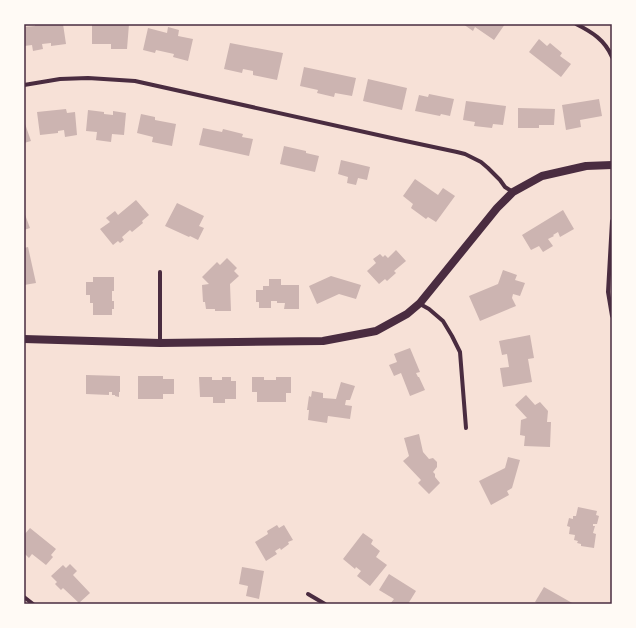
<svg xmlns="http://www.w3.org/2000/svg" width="636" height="628" font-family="'Alegreya Sans',sans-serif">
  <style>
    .building { fill: #ccb4b1 }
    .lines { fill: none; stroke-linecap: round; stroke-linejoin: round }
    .minor { stroke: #4a2c40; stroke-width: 4 }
    .secondary { stroke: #4a2c40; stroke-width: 8 }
    .neatline { fill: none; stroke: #4a2c40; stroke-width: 1.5 }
  </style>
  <rect width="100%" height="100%" fill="#f7e1d7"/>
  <g class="building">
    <polygon points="35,24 49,24 49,25 63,24 66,44 51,46 51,43 42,44 43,49 33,51 32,45 24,46 24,27 35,26"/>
    <polygon points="92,24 129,24 127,49 111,49 111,44 92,44"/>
    <polygon points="463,24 505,24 494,40 475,27 473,31"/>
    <polygon points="168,27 179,30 178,36 193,39 188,61 173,57 174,54 156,50 155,53 143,50 148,28 167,33"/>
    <polygon points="539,39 547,46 550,43 562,53 560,56 571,64 561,77 529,52"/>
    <polygon points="230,43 283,53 277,80 253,75 253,71 243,69 242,73 224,69"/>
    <polygon points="304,67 356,78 352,96 335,93 334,97 317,93 318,90 300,86"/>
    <polygon points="368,79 407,88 402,110 363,101"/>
    <polygon points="429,94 454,99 450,116 441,114 440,116 415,111 419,95 428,97"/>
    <polygon points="599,99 602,116 580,120 581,127 566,130 562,105"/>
    <polygon points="466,101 506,106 503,125 493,124 492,128 474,126 475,122 463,120"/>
    <polygon points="518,108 555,109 554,125 539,125 539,128 518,128"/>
    <polygon points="66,109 67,113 75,112 77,135 65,137 64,130 58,131 58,133 40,135 37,112"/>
    <polygon points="88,110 104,112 104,114 113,115 113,111 126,113 124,135 112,134 111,142 96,140 97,132 86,131"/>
    <polygon points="141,114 155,117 155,120 176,124 172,146 152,142 153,137 137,133"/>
    <polygon points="24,121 31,141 24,143"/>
    <polygon points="203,128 222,132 223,129 243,134 242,137 253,139 249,156 199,145"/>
    <polygon points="284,146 306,151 306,153 319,156 315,172 280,164"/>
    <polygon points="341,160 370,167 367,180 358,178 356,185 347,183 348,177 338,174"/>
    <polygon points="415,179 438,195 443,188 455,196 436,222 428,217 426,219 411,208 413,204 403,196"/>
    <polygon points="136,200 149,215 142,221 143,223 132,232 130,230 122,237 124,240 120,243 118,241 113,245 100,229 110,222 106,218 115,211 118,215"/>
    <polygon points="177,203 204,216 199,226 204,228 198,240 190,236 189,237 165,226"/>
    <polygon points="563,210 574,229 560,237 558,232 553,235 554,236 548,239 553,246 543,252 539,246 531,250 522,235"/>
    <polygon points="24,212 30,228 24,230"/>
    <polygon points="28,247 36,283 24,285 24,248"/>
    <polygon points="396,250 406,261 394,271 396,273 387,281 385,279 379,284 367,271 376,263 373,259 380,254 383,257 385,255 388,258"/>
    <polygon points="227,258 237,268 234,271 239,276 230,284 231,311 215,311 215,309 206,309 205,302 203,302 202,285 209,284 202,277 217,262 220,265"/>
    <polygon points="503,270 517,275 515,280 525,283 520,296 513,294 512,298 516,306 480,321 469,296 498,284"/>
    <polygon points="331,276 361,285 356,299 339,294 317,304 309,286"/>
    <polygon points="93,277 114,277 114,291 112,291 112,301 114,301 114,309 112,309 112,315 93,315 93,303 90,303 90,295 86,295 86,282 93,282"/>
    <polygon points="269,279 281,279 281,285 299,285 299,309 284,309 285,303 277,303 277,301 271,301 271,308 259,308 259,302 256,302 256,290 263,290 263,286 269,286"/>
    <polygon points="530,335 534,358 528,359 532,382 503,387 500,368 509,367 507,354 502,355 499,341"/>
    <polygon points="410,348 420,372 416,373 418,377 419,377 425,390 410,396 401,373 394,376 389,365 397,362 394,354"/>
    <polygon points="86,375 120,376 120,392 119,392 119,397 115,396 115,395 112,395 112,392 109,392 109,395 86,394"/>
    <polygon points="138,376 163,376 163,379 174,379 174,394 163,394 163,399 138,399"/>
    <polygon points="199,377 212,377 212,380 222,380 222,377 231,377 231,381 236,381 236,399 225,399 225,403 213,403 213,397 200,397"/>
    <polygon points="252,377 264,377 264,380 276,380 276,377 291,377 291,393 286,393 286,402 257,402 257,392 252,392"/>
    <polygon points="341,382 355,386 350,400 346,400 345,405 352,406 350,419 328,416 327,423 308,420 309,410 307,410 309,396 311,397 312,391 323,393 323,398 336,399"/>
    <polygon points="526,395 535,405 540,402 548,411 547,422 551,422 550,447 524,446 525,436 520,435 521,420 527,418 515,405"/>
    <polygon points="419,434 423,452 429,459 433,458 437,462 437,467 433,472 435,474 435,477 440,483 429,494 418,483 421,480 403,461 409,456 404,438"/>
    <polygon points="508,457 520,460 512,488 507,491 509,495 491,505 479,481 505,468"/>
    <polygon points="578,507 597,511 596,515 599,516 597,524 593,524 593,526 595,526 593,533 596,534 594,548 581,546 581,544 577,543 578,541 574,540 575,535 569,534 570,527 567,526 569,518 573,519 573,516 576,516"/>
    <polygon points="277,525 279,528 284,525 293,540 288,542 289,544 281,550 280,548 275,551 277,554 266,561 255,542 268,534 267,531"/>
    <polygon points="30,528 56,549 51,555 53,557 46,565 32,554 29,558 24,553 24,535"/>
    <polygon points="363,533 373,540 371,544 380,551 376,557 387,565 370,586 357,576 361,571 356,567 355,569 343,559"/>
    <polygon points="70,564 77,571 73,575 90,593 79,603 63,588 61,590 55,584 57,582 51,576 63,565 66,568"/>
    <polygon points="242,567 264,571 259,599 246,596 248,586 239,584"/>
    <polygon points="389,574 416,591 408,604 390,604 394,599 379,590"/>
    <polygon points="544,587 574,604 539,604 535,602"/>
  </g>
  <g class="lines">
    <g class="minor">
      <path d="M576,24C592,32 605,40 612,57"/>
      <polyline points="24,85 60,79 88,78 135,81 396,139 457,152 465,154 481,162 488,168 500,180 505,187 513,192"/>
      <polyline points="612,221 608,292 612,316"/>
      <polyline points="420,304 429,309 443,321 452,336 460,352 466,428"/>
      <polyline points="160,343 160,272"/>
      <polyline points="308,594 325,604"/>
      <polyline points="24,597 33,604"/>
    </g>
    <polyline class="secondary" points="24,339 160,343 323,341 376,331 407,314 420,303 497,208 513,192 542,176 586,166 612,165"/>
  </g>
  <rect width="636" height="628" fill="none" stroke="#fffaf5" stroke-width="50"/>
  <rect x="25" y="25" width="586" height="578" class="neatline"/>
</svg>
